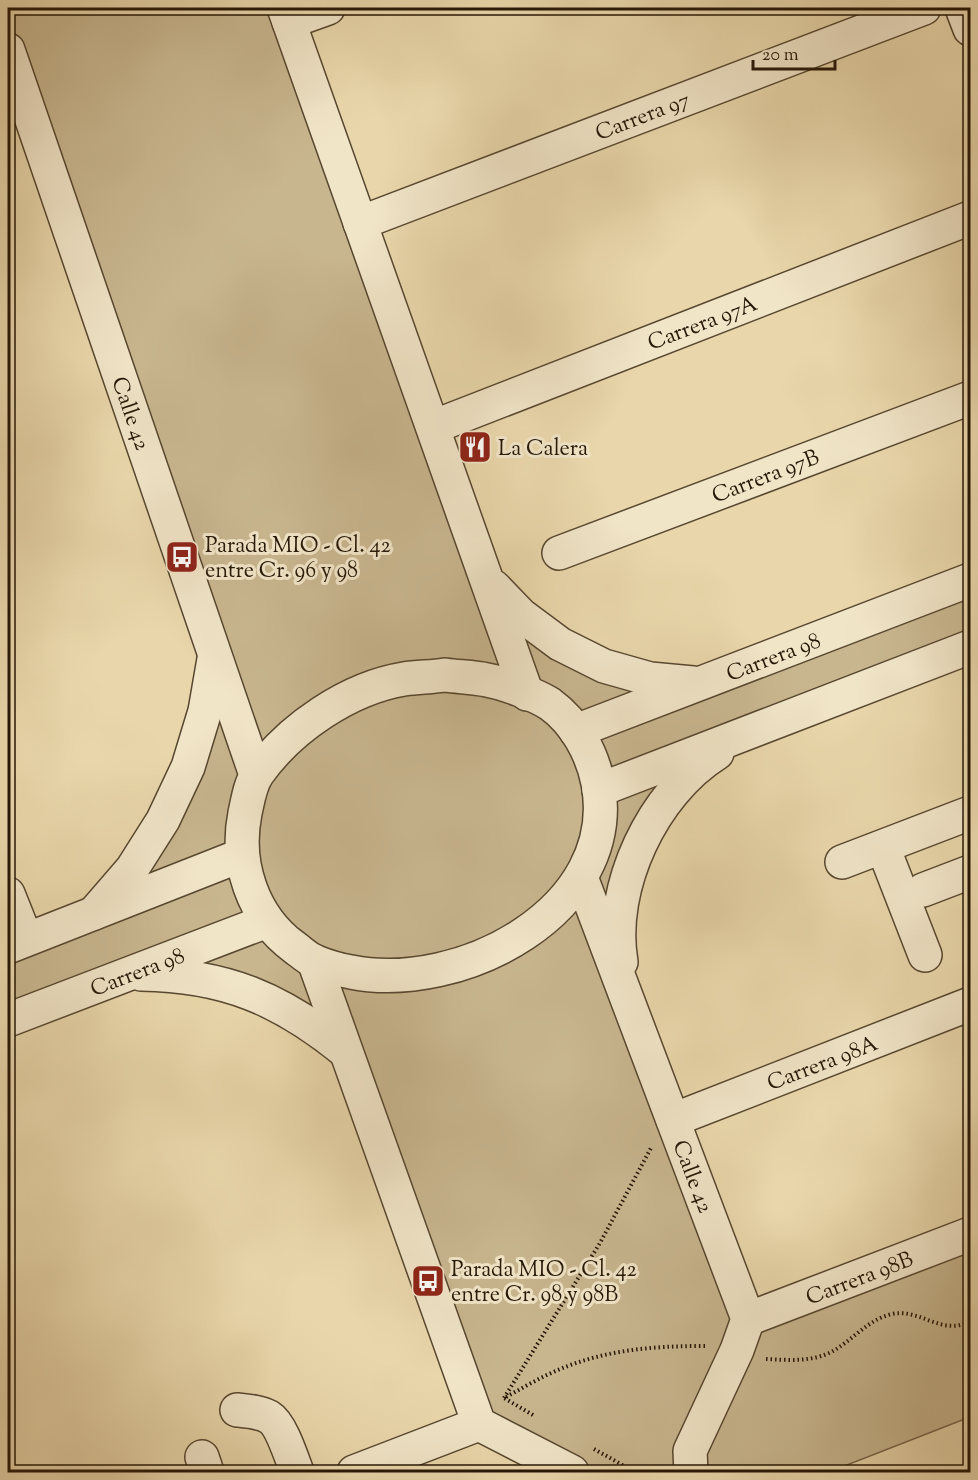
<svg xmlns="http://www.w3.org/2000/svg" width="978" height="1480" font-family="'Sorts Mill Goudy',serif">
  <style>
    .green { fill: #c8b68f; stroke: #77664b; stroke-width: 1.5 }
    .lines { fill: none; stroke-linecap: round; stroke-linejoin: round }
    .minor-casing { stroke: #574730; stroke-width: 36 }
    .path { stroke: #261707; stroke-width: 4; stroke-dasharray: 1.5 3; stroke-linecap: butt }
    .minor { stroke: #f1e5c8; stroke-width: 33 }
    .labels { text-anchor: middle; stroke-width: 6; stroke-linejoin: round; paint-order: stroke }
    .street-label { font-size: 22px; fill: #261707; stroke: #f1e5c8 }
    .poi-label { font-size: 22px; fill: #261707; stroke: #f1e5c8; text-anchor: start }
  </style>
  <rect width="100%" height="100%" fill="#e9d7ab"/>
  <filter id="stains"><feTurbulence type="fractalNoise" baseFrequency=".00333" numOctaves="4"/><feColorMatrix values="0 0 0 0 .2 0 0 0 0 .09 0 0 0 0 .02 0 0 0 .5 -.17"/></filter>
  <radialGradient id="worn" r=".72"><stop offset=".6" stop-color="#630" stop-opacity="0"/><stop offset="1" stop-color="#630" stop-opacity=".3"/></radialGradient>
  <polygon class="green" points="8,8 284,8 487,580 560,644 699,684 970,580 970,647 752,731 668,798 619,949 748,1319 970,1234 970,1417 829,1472 572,1472 479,1424 345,1050 170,974 8,1020 8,947 94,913 132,869 215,654 8,50"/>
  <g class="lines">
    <g class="minor-casing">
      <g id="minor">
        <polyline points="284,8 527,694"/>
        <polyline points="962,8 970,29"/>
        <polyline points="289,22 328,8"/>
        <polyline points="8,50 256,775"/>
        <polyline points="360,223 924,8"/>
        <polyline points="433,427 970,218"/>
        <polyline points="559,553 970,398"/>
        <polyline points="494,587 521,615 560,644 604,666 650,679 693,683"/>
        <path d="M445,675C459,677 474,677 487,680C504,683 536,695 550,704C576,723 592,753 598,783C622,911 459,994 351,972C339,970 326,966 316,962C308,959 301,952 294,947C252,916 235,863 245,813C248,800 250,784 258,773C290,728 349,688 404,679C418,677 432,677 445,675Z"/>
        <polyline points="576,731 970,580"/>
        <polyline points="599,790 970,647"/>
        <polyline points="883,847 925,955"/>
        <polyline points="842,862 970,813"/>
        <polyline points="581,877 748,1319 737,1350 690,1451 691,1472"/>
        <polyline points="923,890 970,872"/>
        <polyline points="8,894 26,939"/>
        <polyline points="94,913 132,869 163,820 188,767 205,711 214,659"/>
        <polyline points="8,947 242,855"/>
        <polyline points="314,961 479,1424 572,1472"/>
        <path d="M621,962C608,887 653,793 717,753"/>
        <path d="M141,974C225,975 281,999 345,1051"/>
        <polyline points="8,1020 267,921"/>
        <polyline points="673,1120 970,1004"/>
        <polyline points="748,1319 970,1234"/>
        <path d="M237,1410C247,1411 260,1412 269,1417C281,1424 292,1459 297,1472"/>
        <polyline points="202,1457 207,1472"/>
        <polyline points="354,1472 479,1424"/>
      </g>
    </g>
    <g class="path">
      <path d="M766,1359C788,1360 809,1362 829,1353C852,1342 866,1320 892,1314C920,1308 943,1337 970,1321"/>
      <polyline points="504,1398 600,1243 651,1148"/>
      <path d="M533,1415L504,1398C519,1390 534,1381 549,1374C600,1350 650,1346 705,1346"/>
      <polyline points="594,1449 635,1472"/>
    </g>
    <use href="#minor" class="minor"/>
  </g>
  <defs>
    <g id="restaurant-square" transform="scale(1.725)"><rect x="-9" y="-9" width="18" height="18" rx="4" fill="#8f2418" stroke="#f1e5c8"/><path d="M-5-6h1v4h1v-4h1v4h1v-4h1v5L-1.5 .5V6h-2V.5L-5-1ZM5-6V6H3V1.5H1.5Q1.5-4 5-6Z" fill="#fff"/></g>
    <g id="bus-square" transform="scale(1.725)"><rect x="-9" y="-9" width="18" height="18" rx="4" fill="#8f2418" stroke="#f1e5c8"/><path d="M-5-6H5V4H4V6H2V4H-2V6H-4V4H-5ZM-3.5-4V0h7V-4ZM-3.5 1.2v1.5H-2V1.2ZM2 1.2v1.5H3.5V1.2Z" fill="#fff"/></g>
  </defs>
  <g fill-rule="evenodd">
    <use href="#restaurant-square" x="475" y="447"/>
    <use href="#bus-square" x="182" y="557"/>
    <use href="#bus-square" x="428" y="1281"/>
  </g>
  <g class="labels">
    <g class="street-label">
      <text transform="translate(642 115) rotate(-21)" y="8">Carrera 97</text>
      <text transform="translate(702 322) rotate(-21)" y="8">Carrera 97A</text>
      <text transform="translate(132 413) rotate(71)" y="8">Calle 42</text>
      <text transform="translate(765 475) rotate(-21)" y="8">Carrera 97B</text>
      <text transform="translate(773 656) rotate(-21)" y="8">Carrera 98</text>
      <text transform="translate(137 971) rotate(-21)" y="8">Carrera 98</text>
      <text transform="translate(822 1062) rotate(-21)" y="8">Carrera 98A</text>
      <text transform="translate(694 1176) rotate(69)" y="8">Calle 42</text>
      <text transform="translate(859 1277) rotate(-21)" y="8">Carrera 98B</text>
    </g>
    <g class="poi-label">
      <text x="498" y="455">La Calera</text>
      <text x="205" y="552">Parada MIO - Cl. 42<tspan x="205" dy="25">entre Cr. 96 y 98</tspan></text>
      <text x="451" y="1276">Parada MIO - Cl. 42<tspan x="451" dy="25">entre Cr. 98 y 98B</tspan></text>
    </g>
  </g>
  <rect width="978" height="1480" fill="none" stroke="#e9d7ab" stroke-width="30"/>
  <rect x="9" y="9" width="960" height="1462" fill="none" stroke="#261707" stroke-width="3"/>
  <rect x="15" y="15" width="948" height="1450" fill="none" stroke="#261707" stroke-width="1.5"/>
  <path d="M753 60v9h82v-9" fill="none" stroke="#261707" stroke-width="3"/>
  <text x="762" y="60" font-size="18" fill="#261707" stroke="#f1e5c8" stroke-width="4.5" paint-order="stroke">20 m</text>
  <rect width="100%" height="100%" filter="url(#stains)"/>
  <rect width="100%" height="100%" fill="url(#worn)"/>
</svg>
